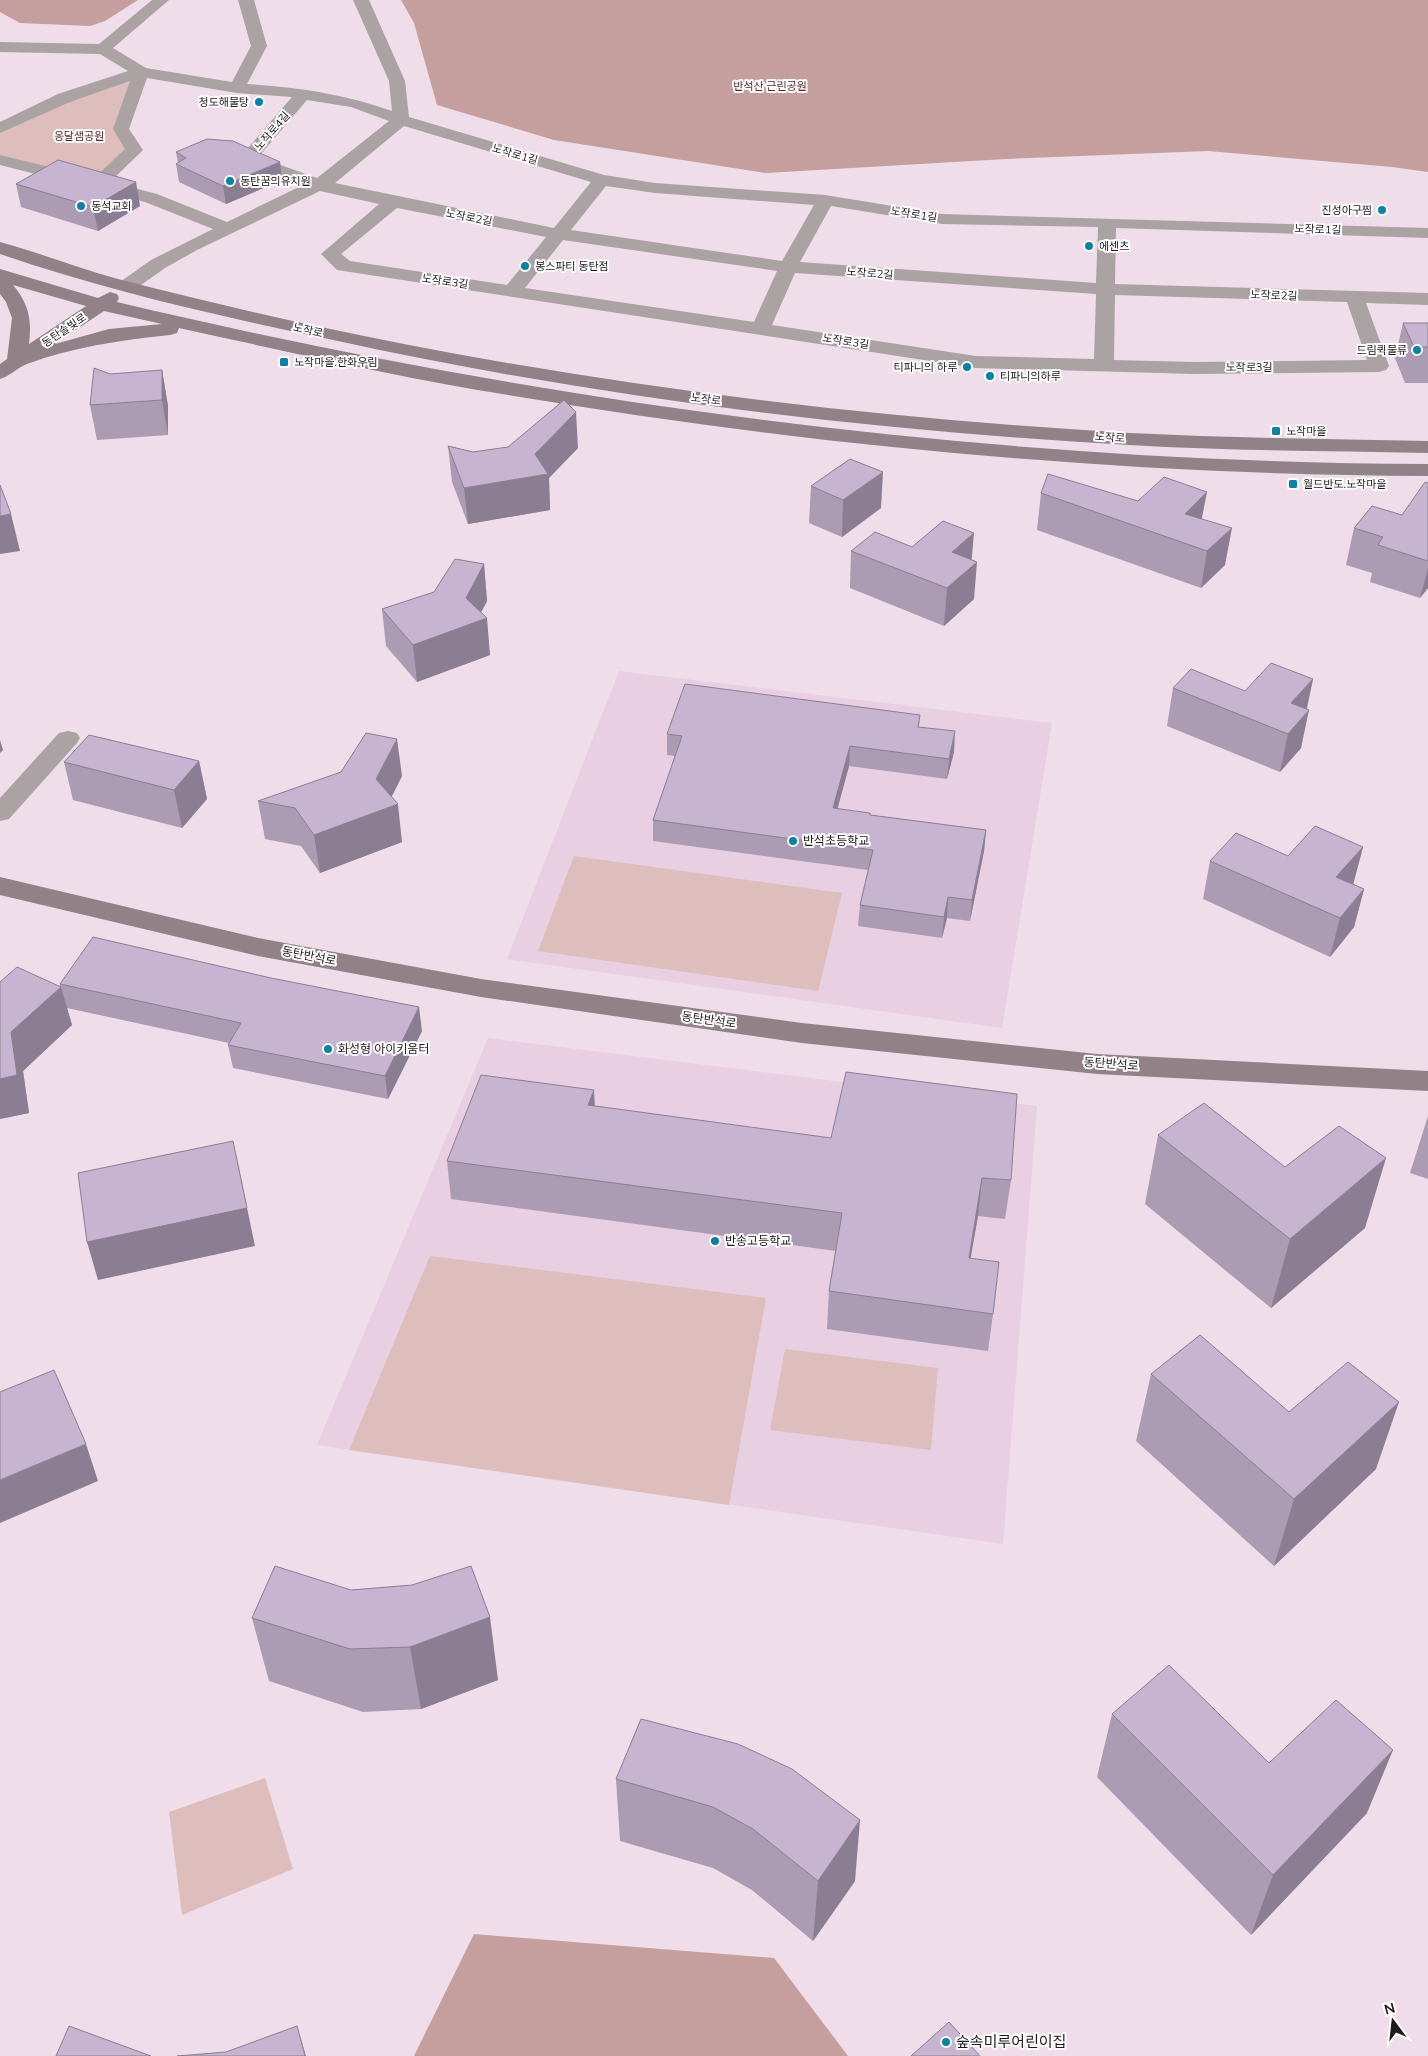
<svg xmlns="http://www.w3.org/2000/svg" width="1428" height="2056" font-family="Mulish,'Noto Sans KR',sans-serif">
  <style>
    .built { fill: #e8cfe1 }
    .green { fill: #ddbebd }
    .forest { fill: #c59f9e }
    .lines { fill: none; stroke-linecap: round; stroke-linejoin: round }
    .street { fill: #aba2a4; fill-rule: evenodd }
    .secondary { fill: #908286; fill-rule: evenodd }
    .wall { fill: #ab9bb3 }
    .shaded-wall { fill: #8b7e92 }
    .building { fill: #c7b4d0; stroke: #8b7e92 }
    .poi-dot { fill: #0882a7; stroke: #fff; stroke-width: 2 }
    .labels { text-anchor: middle; stroke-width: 4; stroke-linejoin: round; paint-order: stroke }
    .far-park-label { font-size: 11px; fill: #592628; stroke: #fff }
    .far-poi-label { font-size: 11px; fill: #1f191d; stroke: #fff; text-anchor: start }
    .far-street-label { font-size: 11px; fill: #1f191d; stroke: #fff }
    .poi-label { font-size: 12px; fill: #1f191d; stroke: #fff; text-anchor: start }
    .street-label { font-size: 12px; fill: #1f191d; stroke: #fff }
    .near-poi-label { font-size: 15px; fill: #1f191d; stroke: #fff; text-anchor: start }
  </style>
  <rect width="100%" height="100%" fill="#efddea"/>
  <g class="built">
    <polygon points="619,671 1052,723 1002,1028 507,959"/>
    <polygon points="488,1038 1037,1106 1003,1544 317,1445"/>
  </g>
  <g class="green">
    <polygon points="138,75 119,129 130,148 96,181 0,156 0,130 13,123"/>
    <polygon points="574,856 842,893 818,991 538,951"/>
    <polygon points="430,1256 766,1298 729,1505 349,1450"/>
    <polygon points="785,1349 938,1368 931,1450 770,1430"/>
    <polygon points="265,1778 293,1869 182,1915 169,1812"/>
  </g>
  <g class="forest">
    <polygon points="0,0 138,0 105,21 90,26 20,23 0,12"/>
    <polygon points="401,0 1428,0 1428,172 1392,167 1208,151 1006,159 766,173 554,140 437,105 414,23"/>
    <polygon points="474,1934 774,1958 848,2056 414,2056"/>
  </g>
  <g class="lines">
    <g class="street">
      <path d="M152,0H169L113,48L146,68L232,82L251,46L238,0H254L267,46L247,84C297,87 345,94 392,111L389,81L353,0H369L405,81L409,117L604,175L655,183L825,195L942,214L1428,228V238L1116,228L1115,284L1428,293V305L1366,303L1389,366L1386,370L1379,372L1195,374L976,368L337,270L321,254L379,204L320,191L197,250L165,268L134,290H120L118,286L120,282L151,260L213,229L145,202L0,165V155L94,178L125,149L113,129L130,81L70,102L0,133V122L58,94L128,71L100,54L0,52V42L99,44ZM147,78L237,93L292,97L241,156L263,171L303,185L227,222L157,194L110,182L143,150L129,129ZM307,100L351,107L389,121L317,178L275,163L260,155ZM404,126L591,182L554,228L335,183ZM606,186L655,193L814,205L782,261L571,230ZM831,206L942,224L1098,227L1096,283L800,262ZM397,208L546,237L507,285L350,261L341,254ZM563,240L777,271L754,322L525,288ZM795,273L1096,294L1094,359L976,356L772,325ZM1115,295L1347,302L1367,360L1195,362L1114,360Z"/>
      <polygon points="68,731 77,733 80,738 77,743 9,819 0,821 0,798 59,733"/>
    </g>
    <g class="secondary">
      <path d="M0,242C40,253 78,268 118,279C214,304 312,326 409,345C647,391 888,419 1130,433C1229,438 1329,439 1428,441V453C1329,451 1229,451 1130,445C864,430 599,398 338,341C224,317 110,292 0,254Z"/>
      <path d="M0,269L98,298L110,292L117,294L119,298L117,302C546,404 987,462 1428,464V476C1123,475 815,446 514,396C401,378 290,352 179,328L177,333L170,335C121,340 73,347 27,364C17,368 10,376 0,379V364L7,359L12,318L6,302L0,294ZM13,285L86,306L29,344C32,320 29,304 13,285ZM104,311L162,324L109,329L55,344Z"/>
      <polygon points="0,877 258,938 481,979 802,1023 1097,1054 1428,1071 1428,1091 1097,1074 802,1043 481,997 258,956 0,895"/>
    </g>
  </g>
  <g class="wall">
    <polygon points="176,152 280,162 282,180 226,204 179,182 176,164 178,163"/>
    <polygon points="16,184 140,206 98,231 21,207"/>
    <polygon points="1403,323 1428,323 1428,383 1405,383 1395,358"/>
    <polygon points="162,370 168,406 168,435 97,440 90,405"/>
    <polygon points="448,446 473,452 578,448 549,478 550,510 468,524 452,482"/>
    <polygon points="1428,483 1428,588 1420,598 1370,582 1372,573 1346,565 1354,528 1402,515"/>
    <polygon points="811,486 881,508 842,537 809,523"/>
    <polygon points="1041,493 1138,501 1202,520 1225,565 1201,588 1037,530"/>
    <polygon points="912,547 972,560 974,599 944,626 850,588 851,551"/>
    <polygon points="484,564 487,601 481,612 490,655 417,682 386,646 382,609 434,592"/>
    <polygon points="1313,679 1307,709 1301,748 1280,772 1167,726 1173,688 1245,691"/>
    <polygon points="920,715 919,727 954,752 947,779 849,766 837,809 870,815 986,830 984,851 970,921 947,918 942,938 858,926 860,905 868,870 653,841 653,820 675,756 667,755 667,734"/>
    <polygon points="199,761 207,799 182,828 73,800 64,762"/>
    <polygon points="402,776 391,797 402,842 320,873 301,846 265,839 258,801"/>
    <polygon points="1363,847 1353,884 1364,889 1354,927 1330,957 1203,899 1210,861 1288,856"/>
    <polygon points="0,982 60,986 60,984 422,1031 388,1099 233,1068 228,1045 229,1043 67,1008 72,1025 23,1071 29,1113 0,1119"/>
    <polygon points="595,1106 1011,1180 1005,1219 978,1216 970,1258 993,1314 988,1351 827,1329 829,1291 836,1251 451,1199 447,1161"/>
    <polygon points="1428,1116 1428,1179 1410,1173"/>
    <polygon points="1158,1135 1285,1167 1365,1228 1271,1308 1145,1204"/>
    <polygon points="1151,1374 1289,1412 1376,1469 1274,1566 1136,1441"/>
    <polygon points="275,1566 498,1680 421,1709 363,1712 269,1681 252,1618"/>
    <polygon points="1112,1714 1269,1763 1367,1813 1251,1935 1097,1777"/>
    <polygon points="641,1719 855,1881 813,1941 752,1890 713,1868 620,1841 616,1779"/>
  </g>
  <g class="shaded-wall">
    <polygon points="280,162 282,180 226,204 223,186"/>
    <polygon points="136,182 140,206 98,231 93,207"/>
    <polygon points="162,370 168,406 168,435 162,400"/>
    <polygon points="576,412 578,448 549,478 550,510 468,524 464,488 535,454"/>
    <polygon points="883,472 881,508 842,537 843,500"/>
    <polygon points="1207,492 1200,528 1185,514"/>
    <polygon points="11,514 20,551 0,554 0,516"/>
    <polygon points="1232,528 1225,565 1201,588 1207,551"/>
    <polygon points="974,533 971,567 977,562 974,599 944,626 947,588 952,552"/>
    <polygon points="484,564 487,601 476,622 487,618 490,655 417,682 413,645 466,598"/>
    <polygon points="1428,568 1428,588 1420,598"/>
    <polygon points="1313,679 1305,715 1309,710 1301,748 1280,772 1288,734 1291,703"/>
    <polygon points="955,731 954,752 947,779 949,759"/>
    <polygon points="397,739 402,776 386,808 398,804 402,842 320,873 314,835 376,779"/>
    <polygon points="0,740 3,750 0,753"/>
    <polygon points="850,746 849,766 832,829 833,808"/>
    <polygon points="199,761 207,799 182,828 174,790"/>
    <polygon points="986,830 984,851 970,921 972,900"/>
    <polygon points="1363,847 1353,885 1336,877"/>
    <polygon points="1364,889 1354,927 1330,957 1340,918"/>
    <polygon points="948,897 947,918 942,938 944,917"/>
    <polygon points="61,987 72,1025 23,1071 29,1113 0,1119 0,1079 11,1032"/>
    <polygon points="419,1007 422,1031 388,1099 385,1076"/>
    <polygon points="594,1090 596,1129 588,1105"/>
    <polygon points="233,1141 255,1246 98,1280 87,1242"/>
    <polygon points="1386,1158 1365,1228 1271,1308 1290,1239"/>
    <polygon points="982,1178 978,1216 964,1296 969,1258"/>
    <polygon points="1399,1402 1376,1469 1274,1566 1294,1499"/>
    <polygon points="86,1444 98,1481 0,1523 0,1480"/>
    <polygon points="490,1617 498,1680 421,1709 410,1647"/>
    <polygon points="1393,1750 1367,1813 1251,1935 1273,1875"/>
    <polygon points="860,1820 855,1881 813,1941 818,1881"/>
    <polygon points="297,2026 306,2056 305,2056"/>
  </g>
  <g class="building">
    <polygon points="207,139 233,141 280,162 223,186 176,164 186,158 176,152"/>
    <polygon points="58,160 136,182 93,207 16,184"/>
    <polygon points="1403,323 1428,323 1428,347 1414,347"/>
    <polygon points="94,368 110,374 162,370 162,400 90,405"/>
    <polygon points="564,400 576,412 535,454 548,474 464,488 448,446 473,452 508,447"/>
    <polygon points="850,459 883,472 843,500 811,486"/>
    <polygon points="1048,474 1138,501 1164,477 1207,492 1185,514 1232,528 1207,551 1041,493"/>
    <polygon points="1425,482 1428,483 1428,561 1378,545 1383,537 1354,528 1372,506 1402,515"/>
    <polygon points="0,485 11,514 0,516"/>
    <polygon points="943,521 974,533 952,552 977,562 947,588 851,551 875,532 912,547"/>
    <polygon points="455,559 484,564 466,598 487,618 413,645 382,609 434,592"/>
    <polygon points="1271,663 1313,679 1291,703 1309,710 1288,734 1173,688 1191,669 1245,691"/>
    <polygon points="685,684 920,715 918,727 955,731 949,759 850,746 833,808 870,813 870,815 986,830 972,900 948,897 944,917 860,905 873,850 653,820 682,736 667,734"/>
    <polygon points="366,733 397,739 376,779 398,804 314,835 295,808 258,801 341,772"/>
    <polygon points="89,735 199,761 174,790 64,762"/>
    <polygon points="1315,826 1363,847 1336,877 1364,889 1340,918 1210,861 1236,833 1288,856"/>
    <polygon points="93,937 271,978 419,1007 385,1076 228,1045 241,1023 60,984"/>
    <polygon points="17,967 61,987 11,1032 17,1075 0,1079 0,982"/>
    <polygon points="846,1072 1017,1094 1011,1180 982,1178 969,1258 999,1262 993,1314 829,1291 842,1213 447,1161 481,1075 594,1090 588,1105 831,1138"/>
    <polygon points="1204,1103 1285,1167 1339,1126 1386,1158 1290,1239 1158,1135"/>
    <polygon points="233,1141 247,1208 87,1242 78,1173"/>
    <polygon points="1200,1335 1289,1412 1348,1362 1399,1402 1294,1499 1151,1374"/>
    <polygon points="54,1370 86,1444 0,1480 0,1392"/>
    <polygon points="275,1566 351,1590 412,1585 471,1566 490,1617 410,1647 350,1649 252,1618"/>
    <polygon points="1169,1665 1269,1763 1336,1700 1393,1750 1273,1875 1112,1714"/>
    <polygon points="641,1719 738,1744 792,1769 860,1820 818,1881 753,1829 713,1807 616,1779"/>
    <polygon points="949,2022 980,2056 911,2056"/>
    <polygon points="69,2026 151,2056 56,2056"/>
    <polygon points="297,2026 305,2056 177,2056 226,2052"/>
  </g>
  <g class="poi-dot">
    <circle cx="259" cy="102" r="5"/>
    <circle cx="230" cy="181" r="5"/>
    <circle cx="81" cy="206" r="5"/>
    <circle cx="1382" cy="210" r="5"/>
    <circle cx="1089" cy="246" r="5"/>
    <circle cx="525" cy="266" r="5"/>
    <circle cx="1417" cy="350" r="5"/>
    <rect x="279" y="357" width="10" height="10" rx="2.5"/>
    <circle cx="967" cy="367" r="5"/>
    <circle cx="990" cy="376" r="5"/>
    <rect x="1271" y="426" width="10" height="10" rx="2.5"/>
    <rect x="1288" y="479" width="10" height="10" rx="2.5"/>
    <circle cx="793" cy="841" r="5"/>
    <circle cx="328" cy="1049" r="5"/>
    <circle cx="715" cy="1241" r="5"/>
    <circle cx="946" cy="2042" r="5"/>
  </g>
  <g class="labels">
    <g class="far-park-label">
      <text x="770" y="90">반석산 근린공원</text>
      <text x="79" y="140">옹달샘공원</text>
    </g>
    <g class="far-poi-label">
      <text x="249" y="106" text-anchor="end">청도해물탕</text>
      <text x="240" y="185">동탄꿈의유치원</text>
      <text x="91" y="210">동석교회</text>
      <text x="1372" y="214" text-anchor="end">진성아구찜</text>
      <text x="1099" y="250">에센츠</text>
      <text x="535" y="270">봉스파티 동탄점</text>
      <text x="1407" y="354" text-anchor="end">드림퀵물류</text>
      <text x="294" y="366">노작마을.한화우림</text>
      <text x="957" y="371" text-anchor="end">티파니의 하루</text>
      <text x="1000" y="380">티파니의하루</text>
      <text x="1286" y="435">노작마을</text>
      <text x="1303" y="488">월드반도.노작마을</text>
    </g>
    <g class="far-street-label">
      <text transform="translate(272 131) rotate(-49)" y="4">노작로4길</text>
      <text transform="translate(515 154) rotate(16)" y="4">노작로1길</text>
      <text transform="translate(914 214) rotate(9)" y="4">노작로1길</text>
      <text transform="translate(469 217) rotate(11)" y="4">노작로2길</text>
      <text transform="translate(1318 229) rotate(2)" y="4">노작로1길</text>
      <text transform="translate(870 273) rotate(4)" y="4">노작로2길</text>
      <text transform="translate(445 281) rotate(8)" y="4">노작로3길</text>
      <text transform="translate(1274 295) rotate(2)" y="4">노작로2길</text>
      <text transform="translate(64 330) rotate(-34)" y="4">동탄솔빛로</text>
      <text transform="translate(308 330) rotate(13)" y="4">노작로</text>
      <text transform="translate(846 341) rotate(9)" y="4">노작로3길</text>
      <text x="1249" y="371">노작로3길</text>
      <text transform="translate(706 399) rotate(7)" y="4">노작로</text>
      <text transform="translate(1110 437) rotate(4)" y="4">노작로</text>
    </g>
    <g class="poi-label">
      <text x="803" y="845">반석초등학교</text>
      <text x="338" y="1053">화성형 아이키움터</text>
      <text x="725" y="1245">반송고등학교</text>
    </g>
    <g class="street-label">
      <text transform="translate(309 956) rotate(11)" y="4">동탄반석로</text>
      <text transform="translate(709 1020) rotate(8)" y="4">동탄반석로</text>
      <text transform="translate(1111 1064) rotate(4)" y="4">동탄반석로</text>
    </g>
    <g class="near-poi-label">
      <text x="956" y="2047">숲속미루어린이집</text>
    </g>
  </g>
  <g transform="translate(1393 2021) rotate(345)" stroke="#ffffff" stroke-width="4" paint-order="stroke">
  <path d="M0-4L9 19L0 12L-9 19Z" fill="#1f191d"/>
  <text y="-8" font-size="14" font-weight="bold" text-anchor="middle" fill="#1f191d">N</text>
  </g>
</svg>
